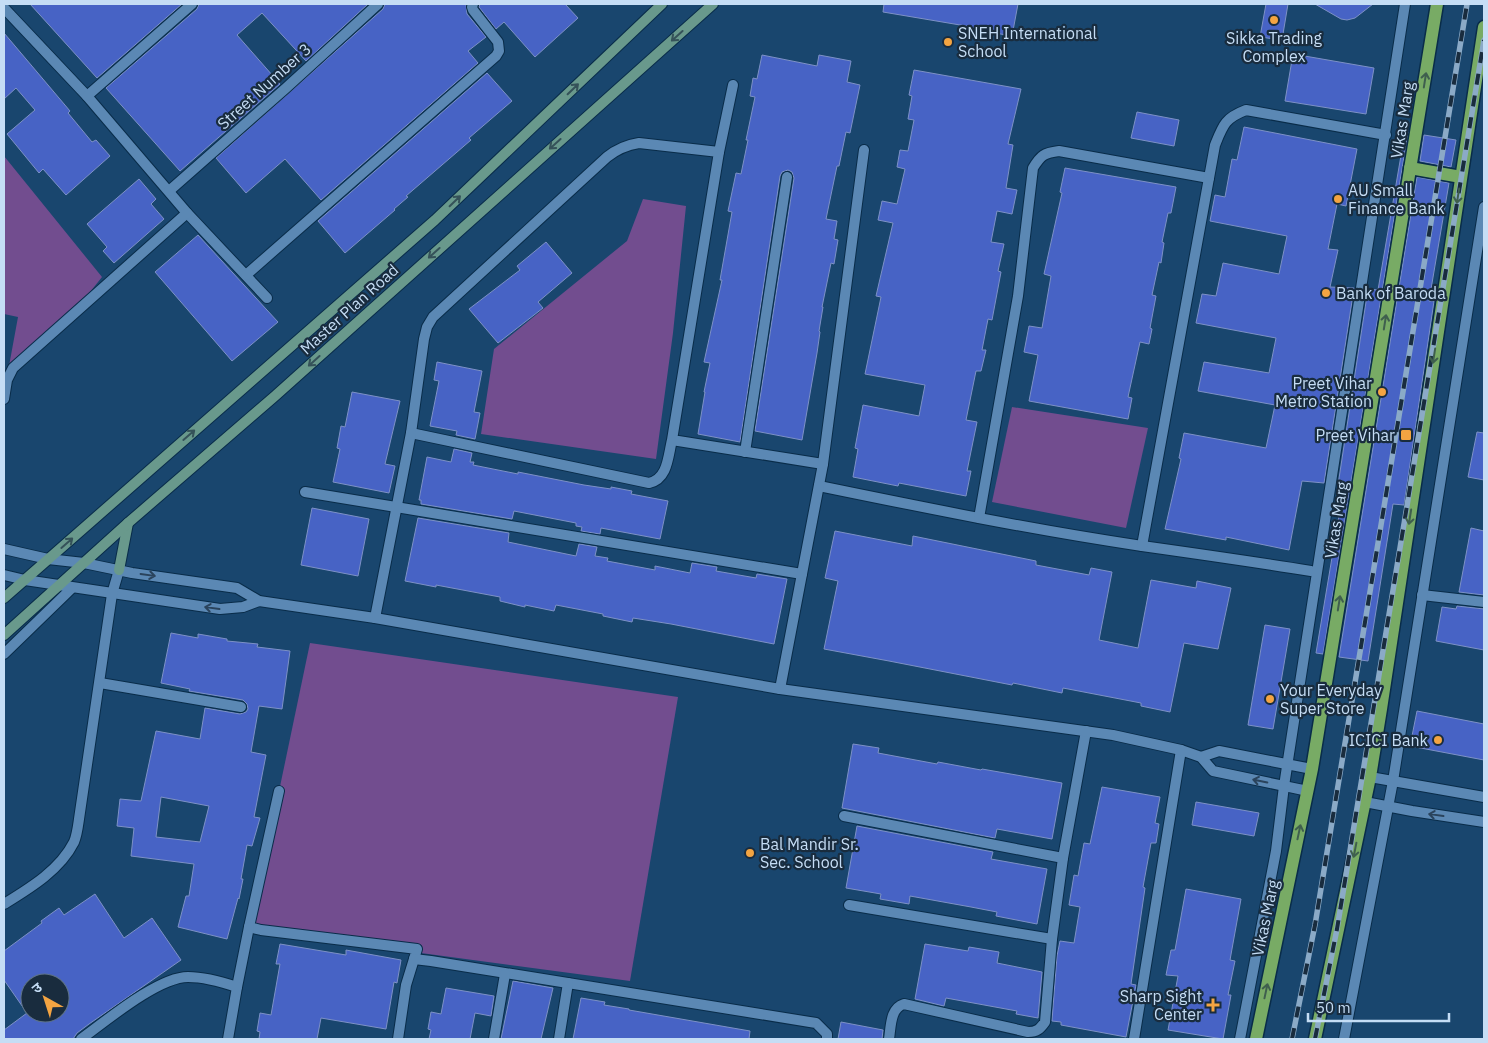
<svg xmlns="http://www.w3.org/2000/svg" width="1488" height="1043" font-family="'IBM Plex Sans','Noto Sans Devanagari',sans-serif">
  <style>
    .green { fill: #724d8f }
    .building { fill: #4763c5; stroke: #7d91c6; fill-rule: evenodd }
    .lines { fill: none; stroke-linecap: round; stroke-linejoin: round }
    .minor-casing { stroke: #092c49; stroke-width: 12 }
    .tertiary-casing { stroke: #092c49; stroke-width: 12 }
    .secondary-casing { stroke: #092c49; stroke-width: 12 }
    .primary-casing { stroke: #092c49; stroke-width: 15 }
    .minor { stroke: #5b88b4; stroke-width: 10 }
    .tertiary { stroke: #5b88b4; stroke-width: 10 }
    .secondary { stroke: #69998c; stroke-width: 10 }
    .primary { stroke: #78ab65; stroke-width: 12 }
    .rail-casing { stroke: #8baac7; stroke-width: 5.5 }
    .rail { stroke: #192c3e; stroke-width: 4; stroke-dasharray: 11; stroke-linecap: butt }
    .oneway { stroke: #355259 }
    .oneway2 { stroke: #3f5f4e }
    .oneway3 { stroke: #2a435c }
    .poi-dot { fill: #f3a442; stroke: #192c3e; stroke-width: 2 }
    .labels { text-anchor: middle; stroke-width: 4.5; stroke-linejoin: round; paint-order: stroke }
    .poi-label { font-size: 16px; fill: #c5ddf5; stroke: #192c3e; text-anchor: start }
    .street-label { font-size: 16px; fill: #c5ddf5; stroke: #192c3e }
  </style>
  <rect width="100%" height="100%" fill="#19466e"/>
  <g class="green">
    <polygon points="4,156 102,277 86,297 9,366 18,317 4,314"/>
    <polygon points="643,199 686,206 673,333 656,459 481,434 494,349 627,241"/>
    <polygon points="1012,407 1148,428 1126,528 992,502"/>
    <polygon points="310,643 678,697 630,981 250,930"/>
  </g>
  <g class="building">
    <polygon points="30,4 182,4 97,78"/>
    <polygon points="199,4 368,4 306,61 262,13 237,35 280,84 180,171 106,88 197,9"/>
    <polygon points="385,4 466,4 467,14 486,37 468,51 478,63 321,200 285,159 246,193 216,158 383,9"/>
    <polygon points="480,4 565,4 578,18 535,57 504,22 496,29 479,7"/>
    <polygon points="884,4 1018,4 1012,36 972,29 972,27 883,12"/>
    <polygon points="1266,4 1288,4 1282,40 1260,37"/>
    <polygon points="1315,4 1373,4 1355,18 1347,20 1341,19"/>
    <polygon points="4,33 70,111 68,113 92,142 96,140 110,156 66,195 43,169 39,173 7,134 35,110 16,88 4,99"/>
    <polygon points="1293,54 1374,68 1366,114 1285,101"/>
    <polygon points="762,55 817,66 819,55 851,61 847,82 860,85 850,133 846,132 839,166 837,166 826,219 837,221 834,239 838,240 834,264 831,263 822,307 823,307 819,331 820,332 817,353 802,440 755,431 794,178 792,172 788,170 782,172 780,176 740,442 698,434 705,392 704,392 710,363 704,362 722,280 720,280 732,212 728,211 736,173 741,174 748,140 746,140 755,97 750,96 753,78 757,79"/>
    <polygon points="914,70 1021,89 1008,144 1013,145 1006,188 1017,190 1012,214 997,211 991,242 1004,244 998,271 1001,272 992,320 988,319 982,350 986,350 981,371 976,371 966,420 977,422 967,471 971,471 966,496 899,483 898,486 853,477 858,449 855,448 863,405 919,416 925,385 865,374 881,297 876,296 893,223 878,220 882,201 897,204 905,169 897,167 900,150 908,151 914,120 908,119 912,96 909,95"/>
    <polygon points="487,73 512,101 469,138 471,140 406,196 408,197 394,209 395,210 345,253 318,221"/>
    <polygon points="1137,112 1179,120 1174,146 1131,138"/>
    <polygon points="1244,127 1357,149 1346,206 1337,204 1328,249 1338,250 1330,287 1354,288 1324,483 1302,481 1289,550 1226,537 1226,540 1165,529 1181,459 1179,458 1184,433 1266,448 1275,405 1198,391 1204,362 1269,373 1276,338 1196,323 1202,294 1216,296 1223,263 1279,274 1287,236 1210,221 1215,195 1225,197 1232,159 1237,160"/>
    <polygon points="1405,132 1408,132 1323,654 1316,653 1344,486 1338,485 1368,289 1378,290"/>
    <polygon points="1424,135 1456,140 1451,167 1420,161"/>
    <polygon points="1065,168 1176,187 1171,213 1168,213 1162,242 1164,243 1161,263 1159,262 1152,295 1156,296 1150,328 1152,329 1149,344 1140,342 1128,397 1132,398 1128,419 1029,401 1038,355 1024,352 1029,326 1042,328 1051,276 1044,274 1062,193 1060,192"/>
    <polygon points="1417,177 1449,183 1429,301 1434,301 1404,505 1393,504 1368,661 1339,657"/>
    <polygon points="139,179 156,199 151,204 164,219 114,263 103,251 107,247 87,224"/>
    <polygon points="198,235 278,322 232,361 155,272"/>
    <polygon points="546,242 572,273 538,302 543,308 498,343 469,309 520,270 517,266"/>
    <polygon points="437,362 482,371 474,412 480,413 475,439 456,435 457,431 430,426 439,381 434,380"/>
    <polygon points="352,392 400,401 385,464 395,466 389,493 333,482 340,449 337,448 341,426 345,427"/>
    <polygon points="1477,432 1484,433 1484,480 1468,477"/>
    <polygon points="454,449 472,453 470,462 474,462 473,465 518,474 518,472 584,485 611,489 611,487 632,491 631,494 668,501 660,539 601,528 600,534 581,531 582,527 576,526 576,523 514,511 512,519 421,504 421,500 419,500 427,457 451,462"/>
    <polygon points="312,508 369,519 358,576 301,565"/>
    <polygon points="418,518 509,533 508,542 576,556 579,544 597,547 595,556 608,558 607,561 655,570 655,566 690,573 692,563 717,567 716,571 756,578 757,574 787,579 774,644 671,624 633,618 632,622 603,616 603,614 556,605 554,611 525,605 525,607 500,601 500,597 436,585 436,587 405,581"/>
    <polygon points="1471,528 1484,531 1484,595 1459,592"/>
    <polygon points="835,531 912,546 913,536 1036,561 1036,565 1089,575 1091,568 1112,572 1099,640 1138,648 1151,580 1196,588 1197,581 1231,588 1218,649 1184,643 1170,712 1141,706 1141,703 1063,688 1062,693 1013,683 1012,685 889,661 824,649 838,581 825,578"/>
    <polygon points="1457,606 1484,609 1484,650 1436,641 1442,607 1456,609"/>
    <polygon points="1265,625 1290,629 1273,729 1248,725"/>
    <path d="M171,633L198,638V634L227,639V641L258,644L257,647L290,651L282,709L259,706L251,752L266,755L254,817L260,818L252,846L247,845L241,879H243L239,899L238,898L227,939L178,927L186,896H189L194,864L131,856L134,828L117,826L120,799L141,801L156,731L200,739L205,708L240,714L246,712L248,709L247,704L243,700L189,691L190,689L161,683ZM161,797L209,806L200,842L156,837Z"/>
    <polygon points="1417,711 1484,724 1484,760 1410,746"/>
    <polygon points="853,744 879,748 878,753 937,764 938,762 981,770 982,769 1062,783 1052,839 997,829 995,838 842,808"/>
    <polygon points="1102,787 1160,797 1155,823 1159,824 1156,843 1151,843 1143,887 1145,888 1131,984 1136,985 1126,1037 1061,1025 1061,1022 1052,1021 1057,956 1060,941 1074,943 1080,907 1069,905 1074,875 1078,876 1084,843 1090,844"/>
    <polygon points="1196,802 1259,813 1254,836 1192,825"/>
    <polygon points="857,826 993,852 991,859 1047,869 1037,924 996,916 997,912 971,907 910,896 909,904 880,899 881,894 846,888"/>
    <polygon points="1186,889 1241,899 1230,960 1235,961 1228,995 1231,995 1223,1039 1168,1030 1178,976 1166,975 1171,950 1175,950"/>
    <path d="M95,894L124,938L152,918L181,960L89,1024L77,1033L73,1039H4V1030L27,1013L4,980V951L42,923L41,921L59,908L64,915ZM30,983H60V1013H30Z"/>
    <polygon points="280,944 346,955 346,950 401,960 397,983 394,982 386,1029 321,1018 317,1039 259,1039 260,1032 257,1031 260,1013 271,1015 280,964 276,964"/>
    <polygon points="925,944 968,951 969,947 999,952 997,963 1042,972 1038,1018 1016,1014 1017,1011 946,998 944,1006 915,999"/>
    <polygon points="513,981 553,988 541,1039 501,1039"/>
    <polygon points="446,988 494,996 491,1016 475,1013 470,1039 429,1039 431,1030 428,1029 431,1012 441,1014"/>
    <polygon points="581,998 605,1002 604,1005 629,1009 629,1010 750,1031 749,1039 573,1039"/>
    <polygon points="841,1022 883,1030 882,1039 838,1039"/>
  </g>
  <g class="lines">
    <g class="minor-casing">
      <g id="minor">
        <polyline points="4,8 87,96 187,213 267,298"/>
        <polyline points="87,96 192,4"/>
        <polyline points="719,152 733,85"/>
        <polyline points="169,191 286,88 378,4"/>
        <polyline points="246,275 496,56 499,51 498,42 473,10 472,7 473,4"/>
        <polyline points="4,399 7,380 13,368 187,213"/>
        <path d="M672,440C668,456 668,479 649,483L411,433L424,339L427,327L433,317L607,157C617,149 626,145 639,143L719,152L672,440L823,464"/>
        <polyline points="745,452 787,177"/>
        <path d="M819,486C926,508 1034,530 1142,546C1199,554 1255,562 1311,571"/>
        <polyline points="305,492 802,574"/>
        <path d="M979,518L1018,296L1033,168C1041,155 1044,153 1059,151L1209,178"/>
        <path d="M1142,546L1215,145C1223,125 1225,118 1246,110L1386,135"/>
        <polyline points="4,549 48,559"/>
        <polyline points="4,575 25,580"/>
        <polyline points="1422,595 1484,602"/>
        <polyline points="375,618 411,433"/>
        <polyline points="4,654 72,588"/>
        <polyline points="100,683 241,707"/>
        <polyline points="780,689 823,464 864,150"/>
        <polyline points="279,791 249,927 261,930 417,949 414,959"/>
        <polyline points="844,816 1063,858"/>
        <polyline points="849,905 1052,939"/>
        <polyline points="237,987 249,927"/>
        <path d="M81,1039C106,1021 158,977 188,977C204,977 222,982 237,987L228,1039"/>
        <polyline points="398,1039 406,985 414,959 431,961 816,1023 827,1034 827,1039"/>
        <polyline points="494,1039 505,974"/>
        <polyline points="559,1039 568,983"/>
        <path d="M889,1039C891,1027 890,1008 904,1004L1028,1032C1037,1032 1040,1029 1045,1022L1052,939L1063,858L1086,731"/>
        <polyline points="1134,1039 1181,750"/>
        <polyline points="1240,1039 1276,851 1284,786 1405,4"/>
        <polyline points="1344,1039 1393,781 1484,207"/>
      </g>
    </g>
    <g class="tertiary-casing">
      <g id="tertiary">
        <polyline points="48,559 84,563 132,573 237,588 259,601 375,618 780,689 1113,735 1181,750 1201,757 1213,771 1308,791"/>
        <polyline points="25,580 220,609 243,607 259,601"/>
        <polyline points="1201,757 1219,751 1312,769"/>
        <polyline points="1370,777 1484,797"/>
        <polyline points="1365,802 1412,811 1484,822"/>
        <path d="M4,904C30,888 60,870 74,842C77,835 78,826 79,819L112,594L119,570"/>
      </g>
    </g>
    <g class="secondary-casing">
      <g id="secondary">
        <polyline points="119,570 128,523"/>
        <polyline points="4,598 435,220 662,4"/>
        <polyline points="4,635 128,523 275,396 713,4"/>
      </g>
    </g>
    <g class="primary-casing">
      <g id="primary">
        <polyline points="1410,168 1461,177"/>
        <polyline points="1256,1039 1312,769 1437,4"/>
        <polyline points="1315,1039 1370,777 1381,709 1484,27"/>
      </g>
    </g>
    <use href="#minor" class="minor"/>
    <use href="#tertiary" class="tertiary"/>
    <use href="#secondary" class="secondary"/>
    <use href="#primary" class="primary"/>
    <g class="rail-casing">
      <g id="rail">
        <polyline points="1292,1039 1315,925 1467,4"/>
        <polyline points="1315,1039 1337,929 1484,40"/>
      </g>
    </g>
    <use href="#rail" class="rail"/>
  </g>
  <defs><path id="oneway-shaft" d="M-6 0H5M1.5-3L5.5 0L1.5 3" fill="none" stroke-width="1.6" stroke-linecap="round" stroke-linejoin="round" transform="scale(1.25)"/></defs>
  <g class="oneway">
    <use href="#oneway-shaft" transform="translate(677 36) rotate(138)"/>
    <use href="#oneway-shaft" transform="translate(573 89) rotate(-44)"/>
    <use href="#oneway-shaft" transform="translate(555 144) rotate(138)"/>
    <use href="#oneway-shaft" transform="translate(455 201) rotate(-44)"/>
    <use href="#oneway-shaft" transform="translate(434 253) rotate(138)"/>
    <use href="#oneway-shaft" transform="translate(314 361) rotate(138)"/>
    <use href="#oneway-shaft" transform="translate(189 435) rotate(-41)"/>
    <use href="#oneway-shaft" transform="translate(67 543) rotate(-41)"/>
  </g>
  <g class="oneway2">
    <use href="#oneway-shaft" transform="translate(1425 80) rotate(-81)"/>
    <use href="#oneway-shaft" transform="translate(1458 196) rotate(99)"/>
    <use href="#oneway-shaft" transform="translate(1385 322) rotate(-81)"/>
    <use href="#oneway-shaft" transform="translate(1434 356) rotate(99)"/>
    <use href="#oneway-shaft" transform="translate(1410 517) rotate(99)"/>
    <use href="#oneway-shaft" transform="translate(1339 603) rotate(-81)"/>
    <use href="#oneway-shaft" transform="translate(1299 832) rotate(-78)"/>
    <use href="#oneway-shaft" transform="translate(1355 850) rotate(101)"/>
    <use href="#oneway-shaft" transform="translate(1266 991) rotate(-78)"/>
  </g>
  <g class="oneway3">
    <use href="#oneway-shaft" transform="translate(148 575) rotate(8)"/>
    <use href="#oneway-shaft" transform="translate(212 608) rotate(-172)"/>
    <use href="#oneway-shaft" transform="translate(1260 781) rotate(-168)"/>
    <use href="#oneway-shaft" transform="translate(1436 815) rotate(-172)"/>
  </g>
  <g class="poi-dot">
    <circle cx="1274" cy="20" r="5"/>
    <circle cx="948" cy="42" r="5"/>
    <circle cx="1338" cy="199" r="5"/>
    <circle cx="1326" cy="293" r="5"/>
    <circle cx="1382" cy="392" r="5"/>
    <rect x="1400" y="429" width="12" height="12" rx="2.5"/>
    <circle cx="1270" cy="699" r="5"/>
    <circle cx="1438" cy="740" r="5"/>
    <circle cx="750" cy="853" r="5"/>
    <path d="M1210.5 997.5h5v5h5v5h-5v5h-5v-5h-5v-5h5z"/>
  </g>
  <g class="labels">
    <g class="poi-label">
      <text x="958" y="39">SNEH International<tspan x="958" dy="18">School</tspan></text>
      <text x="1274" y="44" text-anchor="middle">Sikka Trading<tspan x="1274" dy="18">Complex</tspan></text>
      <text x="1348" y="196">AU Small<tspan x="1348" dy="18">Finance Bank</tspan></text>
      <text x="1336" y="299">Bank of Baroda</text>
      <text x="1372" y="389" text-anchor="end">Preet Vihar<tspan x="1372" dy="18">Metro Station</tspan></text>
      <text x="1395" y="441" text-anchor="end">Preet Vihar</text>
      <text x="1280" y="696">Your Everyday<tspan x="1280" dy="18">Super Store</tspan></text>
      <text x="1428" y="746" text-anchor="end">ICICI Bank</text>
      <text x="760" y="850">Bal Mandir Sr.<tspan x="760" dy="18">Sec. School</tspan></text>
      <text x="1202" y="1002" text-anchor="end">Sharp Sight<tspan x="1202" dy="18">Center</tspan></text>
    </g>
    <g class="street-label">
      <text transform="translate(264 86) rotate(-42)" y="6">Street Number 3</text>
      <text transform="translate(1402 120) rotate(-81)" y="6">Vikas Marg</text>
      <text transform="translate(349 309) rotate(-42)" y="6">Master Plan Road</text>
      <text transform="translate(1336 520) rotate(-81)" y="6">Vikas Marg</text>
      <text transform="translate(1265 918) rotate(-78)" y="6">Vikas Marg</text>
    </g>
  </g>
  <rect width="1488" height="1043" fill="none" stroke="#c5ddf5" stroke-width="10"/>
  <g transform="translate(45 998) rotate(321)"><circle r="24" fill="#192c3e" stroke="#5e7387"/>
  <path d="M0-4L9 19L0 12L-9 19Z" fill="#f3a442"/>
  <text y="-8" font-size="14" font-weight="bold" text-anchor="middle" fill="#c5ddf5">उ</text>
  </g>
  <path d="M1308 1013v8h141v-8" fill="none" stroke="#c5ddf5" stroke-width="2.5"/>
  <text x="1316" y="1013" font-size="15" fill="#c5ddf5" stroke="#192c3e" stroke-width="4" paint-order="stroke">50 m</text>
</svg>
